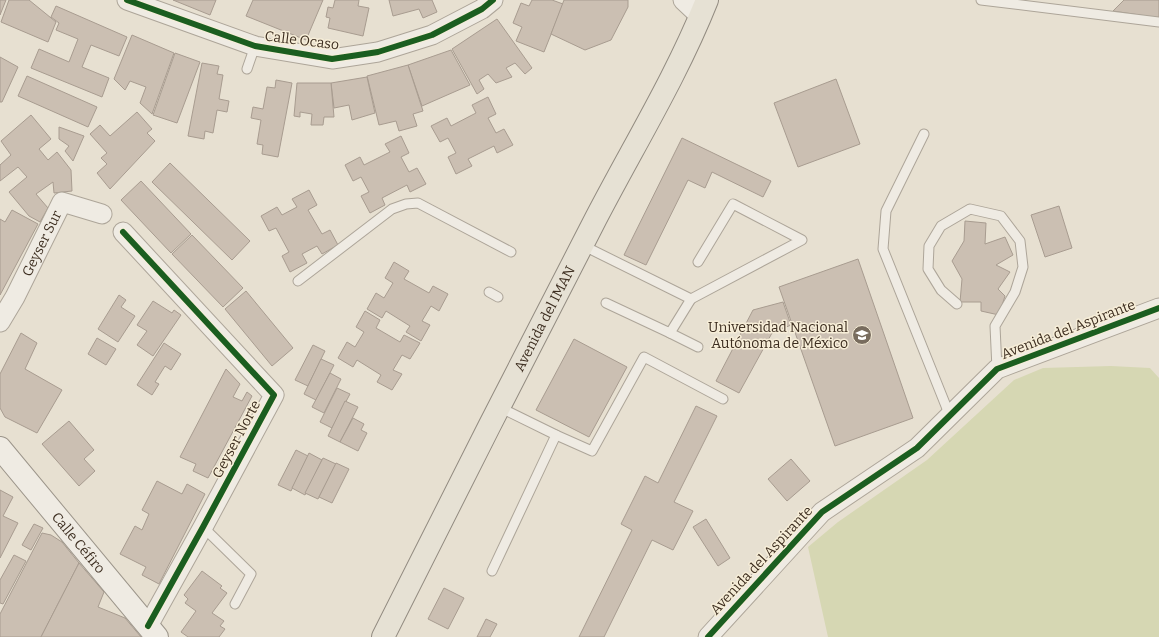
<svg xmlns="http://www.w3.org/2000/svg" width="1159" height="637" font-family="Bitter,serif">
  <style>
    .green { fill: #d6d7b3 }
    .building { fill: #cbbfb2; stroke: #a89c90 }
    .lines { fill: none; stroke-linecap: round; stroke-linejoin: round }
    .lane-casing { stroke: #ada599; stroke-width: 11 }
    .street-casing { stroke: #ada599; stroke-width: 21 }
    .secondary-casing { stroke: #9c958a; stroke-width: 24 }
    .primary-casing { stroke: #928b80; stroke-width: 24 }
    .lane { stroke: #efebe3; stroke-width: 9 }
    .street { stroke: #efebe3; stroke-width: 19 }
    .secondary { stroke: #efebe3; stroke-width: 22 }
    .primary { stroke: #e6e1d4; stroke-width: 22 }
    .cycleway-casing { stroke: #f7eed8; stroke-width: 8 }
    .cycleway { stroke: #1b5e20; stroke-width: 6 }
    .labels { text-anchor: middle; stroke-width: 3; stroke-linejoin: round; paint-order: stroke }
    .street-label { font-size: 14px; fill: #3d2e20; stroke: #f7eed8 }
    .poi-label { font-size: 14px; fill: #3d2e20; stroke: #f7eed8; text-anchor: end }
  </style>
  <rect width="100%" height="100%" fill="#e7e0d1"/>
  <polygon class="green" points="1111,366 1150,368 1159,378 1159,637 828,637 808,547 838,522 927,460 1014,380 1043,368"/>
  <g class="building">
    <polygon points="0,0 6,0 0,15"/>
    <polygon points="9,0 29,0 56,22 48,42 1,22"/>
    <polygon points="173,0 216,0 210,15"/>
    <polygon points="253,0 323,0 306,40 246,16"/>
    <polygon points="335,0 359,0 358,6 369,8 363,36 328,28 330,18 326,17 328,7 333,8"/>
    <polygon points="389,0 432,0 437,12 423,18 419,9 393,16"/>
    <polygon points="532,0 552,0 563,4 544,52 516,41 522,27 513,23 521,3 529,6"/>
    <polygon points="564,0 628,0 628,7 611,40 585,50 551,34"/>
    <polygon points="1124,0 1159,0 1159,18 1113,11"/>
    <polygon points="56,6 127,37 119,56 91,45 82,67 109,78 102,97 31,68 39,49 69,62 78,39 56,30 59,23 51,17"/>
    <polygon points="497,19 532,68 525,74 515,63 506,68 512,77 496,83 488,74 479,80 484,89 477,94 452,49"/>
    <polygon points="132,35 174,53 152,114 140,103 146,87 130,81 125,90 114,79"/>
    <polygon points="451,50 470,85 422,106 408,65"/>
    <polygon points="175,53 200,62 177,123 153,115"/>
    <polygon points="0,57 18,67 2,102 0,102"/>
    <polygon points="202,63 219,66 217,74 223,75 219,99 229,101 227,112 217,110 213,133 205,131 204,139 188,136"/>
    <polygon points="408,65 423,111 413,114 417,126 399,131 396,121 379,125 367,76"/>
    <polygon points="27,76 97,107 88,127 18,96"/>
    <polygon points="367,77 375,113 352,120 349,105 334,108 331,83"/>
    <polygon points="836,79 860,144 798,167 774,103"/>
    <polygon points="276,80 292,83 278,157 262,154 263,145 257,144 261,120 251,118 253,107 263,109 267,87 275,88"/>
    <polygon points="297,83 331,83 334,117 324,117 323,125 311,125 312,114 300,112 300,117 294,116"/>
    <polygon points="488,97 496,114 488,118 496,133 504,129 513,145 497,153 494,146 468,159 472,166 456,174 448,157 456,153 448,138 440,142 431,126 447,118 451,126 476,113 472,105"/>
    <polygon points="137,112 152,129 147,133 155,141 110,189 97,173 107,164 101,158 107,153 90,134 100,125 110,136"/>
    <polygon points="31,115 51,139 39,149 48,160 57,152 71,170 72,191 54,193 53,182 36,194 48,208 40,222 29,216 9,192 27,177 18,167 0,181 0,165 11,155 1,141"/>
    <polygon points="59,127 84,136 73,161 65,151 69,146 59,139"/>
    <polygon points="401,136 409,153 401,157 409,172 417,168 426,184 410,192 407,185 382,198 385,205 370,213 361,196 369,192 361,177 353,181 345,165 360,157 364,165 390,152 385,144"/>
    <polygon points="682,138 771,181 763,197 712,172 705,188 688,180 646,265 624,255"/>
    <polygon points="170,163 250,241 232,260 152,182"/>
    <polygon points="141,181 191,234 171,253 121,200"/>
    <polygon points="309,190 317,205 308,210 322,234 330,230 338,245 322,254 317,246 302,254 307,263 290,272 282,256 289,252 276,228 269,231 261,216 277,207 282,215 297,207 292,199"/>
    <polygon points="1059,206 1072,248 1045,257 1031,215"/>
    <polygon points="12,210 38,224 0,295 0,219 5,222"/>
    <polygon points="965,221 986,223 985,244 1005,237 1013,255 996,265 1010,272 998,289 1005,296 999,315 981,311 981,302 960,302 962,279 952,261 964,241"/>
    <polygon points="192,235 243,288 223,307 172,254"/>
    <polygon points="858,259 913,418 835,446 779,287"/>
    <polygon points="394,262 409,271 404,279 429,293 433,286 448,294 439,311 431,306 422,321 430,325 421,341 406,332 410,326 386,311 382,318 367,309 376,293 384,298 393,283 385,278"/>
    <polygon points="246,291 293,348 272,366 225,309"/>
    <polygon points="119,295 126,300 121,307 135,316 118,342 98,329"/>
    <polygon points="153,301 172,313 174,310 181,315 153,356 137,345 147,331 137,325"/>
    <polygon points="783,302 791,325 772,333 739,393 716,381 753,310"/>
    <polygon points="365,311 380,320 376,328 400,342 404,335 420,343 410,359 402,355 393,370 402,374 392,390 377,382 381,375 357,360 353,367 338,358 347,342 355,347 364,332 356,327"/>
    <polygon points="21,333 37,343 25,369 62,390 37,433 5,417 0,408 0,374"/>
    <polygon points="97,338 116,349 106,365 88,354"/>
    <polygon points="574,339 627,367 589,437 536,410"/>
    <polygon points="164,343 181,354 171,370 165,366 155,382 159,384 152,395 137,385"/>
    <polygon points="313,345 325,351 308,386 295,380"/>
    <polygon points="321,359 334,365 316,400 304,394"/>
    <polygon points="226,369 240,384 233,397 242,401 247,392 252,396 208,478 193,471 196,464 180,457"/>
    <polygon points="330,373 341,379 324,413 312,407"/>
    <polygon points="337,388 350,394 332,428 320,422"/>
    <polygon points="345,401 358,407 340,442 328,436"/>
    <polygon points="696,406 717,416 674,502 693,511 673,550 652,540 604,637 579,637 632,530 621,524 645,476 658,483"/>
    <polygon points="353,418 364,424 361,430 367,433 358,451 340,442"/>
    <polygon points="69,421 94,450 84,459 95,471 79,486 42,444"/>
    <polygon points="296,450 308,456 291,491 278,485"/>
    <polygon points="309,453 322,460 305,495 292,488"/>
    <polygon points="323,458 336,464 318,499 305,493"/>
    <polygon points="791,459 810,481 787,501 768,479"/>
    <polygon points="336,463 349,469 332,503 319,497"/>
    <polygon points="157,481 182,494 187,484 205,494 159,584 142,575 146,567 120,554 135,526 142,530 149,514 142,510"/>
    <polygon points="0,490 13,497 3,516 18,523 0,558"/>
    <polygon points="706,519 730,558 718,566 693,527"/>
    <polygon points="34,524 43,528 31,550 22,545"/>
    <polygon points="42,533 51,535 62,542 79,563 41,637 0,637 0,614"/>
    <polygon points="14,555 26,561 3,604 0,603 0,580"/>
    <polygon points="79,563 104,592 98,607 125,618 141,637 41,637"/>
    <polygon points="202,571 222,586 220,588 227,593 212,613 224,621 220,626 225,629 219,637 188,637 181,632 196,611 185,603 188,599 184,595"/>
    <polygon points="444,588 464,598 448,629 428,619"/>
    <polygon points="486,619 497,624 490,637 477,637"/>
  </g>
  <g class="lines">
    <g class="lane-casing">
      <g id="lane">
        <polyline points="981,0 1159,22"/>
        <polyline points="247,69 255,46"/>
        <polyline points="924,134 886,211 883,249 950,416"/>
        <polyline points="582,245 691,299 802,240 733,204 698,262"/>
        <polyline points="298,281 392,209 406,204 418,203 511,252"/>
        <polyline points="489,292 498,297"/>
        <polyline points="606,303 670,333 691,299"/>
        <polyline points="957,304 941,290 928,269 929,246 941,226 970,209 1001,216 1020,241 1023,267 1015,292 995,326 997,369"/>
        <polyline points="670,333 698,347"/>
        <polyline points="556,435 592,451 644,357 723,399"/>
        <polyline points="203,527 251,574 235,604"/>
        <polyline points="492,571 556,435 499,407"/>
      </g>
    </g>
    <g class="street-casing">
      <g id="street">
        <polyline points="127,0 255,46 332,59 378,52 432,35 482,9 493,0"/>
        <polyline points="683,0 700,16"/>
        <polyline points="123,232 274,395 203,527 148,626"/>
        <path id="s1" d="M0,322L15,297L62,202L102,214"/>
        <polyline points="708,637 822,512 917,448 997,369 1159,308"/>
      </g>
    </g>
    <g class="secondary-casing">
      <g id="secondary">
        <path id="s2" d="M0,448L157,637"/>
      </g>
    </g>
    <g class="primary-casing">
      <g id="primary">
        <path id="s3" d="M383,637C452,499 522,361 593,224C631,150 676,78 707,0"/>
      </g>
    </g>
    <use href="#lane" class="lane"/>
    <use href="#street" class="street"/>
    <use href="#secondary" class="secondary"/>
    <use href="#primary" class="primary"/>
    <g class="cycleway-casing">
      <g id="cycleway">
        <polyline points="127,0 255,46 332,59 378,52 432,35 482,9 493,0"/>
        <polyline points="123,232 274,395 203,527 148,626"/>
        <polyline points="708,637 822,512 917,448 997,369 1159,308"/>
      </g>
    </g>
    <use href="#cycleway" class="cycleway"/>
  </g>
  <defs>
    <g id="university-disc" transform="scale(1)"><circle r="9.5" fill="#786c5e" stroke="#f7eed8"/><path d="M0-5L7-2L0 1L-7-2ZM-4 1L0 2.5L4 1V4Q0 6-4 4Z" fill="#fff"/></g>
  </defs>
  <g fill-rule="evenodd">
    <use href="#university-disc" x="862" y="335"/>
  </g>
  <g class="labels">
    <g class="street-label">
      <text transform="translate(302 40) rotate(7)" y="5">Calle Ocaso</text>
      <text dy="5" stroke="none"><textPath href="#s1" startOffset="89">Geyser Sur</textPath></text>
      <text dy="5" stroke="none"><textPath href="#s3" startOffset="357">Avenida del IMAN</textPath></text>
      <text transform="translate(1068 329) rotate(-21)" y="5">Avenida del Aspirante</text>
      <text transform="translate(236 439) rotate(-62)" y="5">Geyser Norte</text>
      <text dy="5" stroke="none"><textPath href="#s2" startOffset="123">Calle Céfiro</textPath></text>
      <text transform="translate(761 560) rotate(-47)" y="5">Avenida del Aspirante</text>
    </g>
    <g class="poi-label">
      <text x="848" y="332">Universidad Nacional<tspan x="848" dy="16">Autónoma de México</tspan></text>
    </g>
  </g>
</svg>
